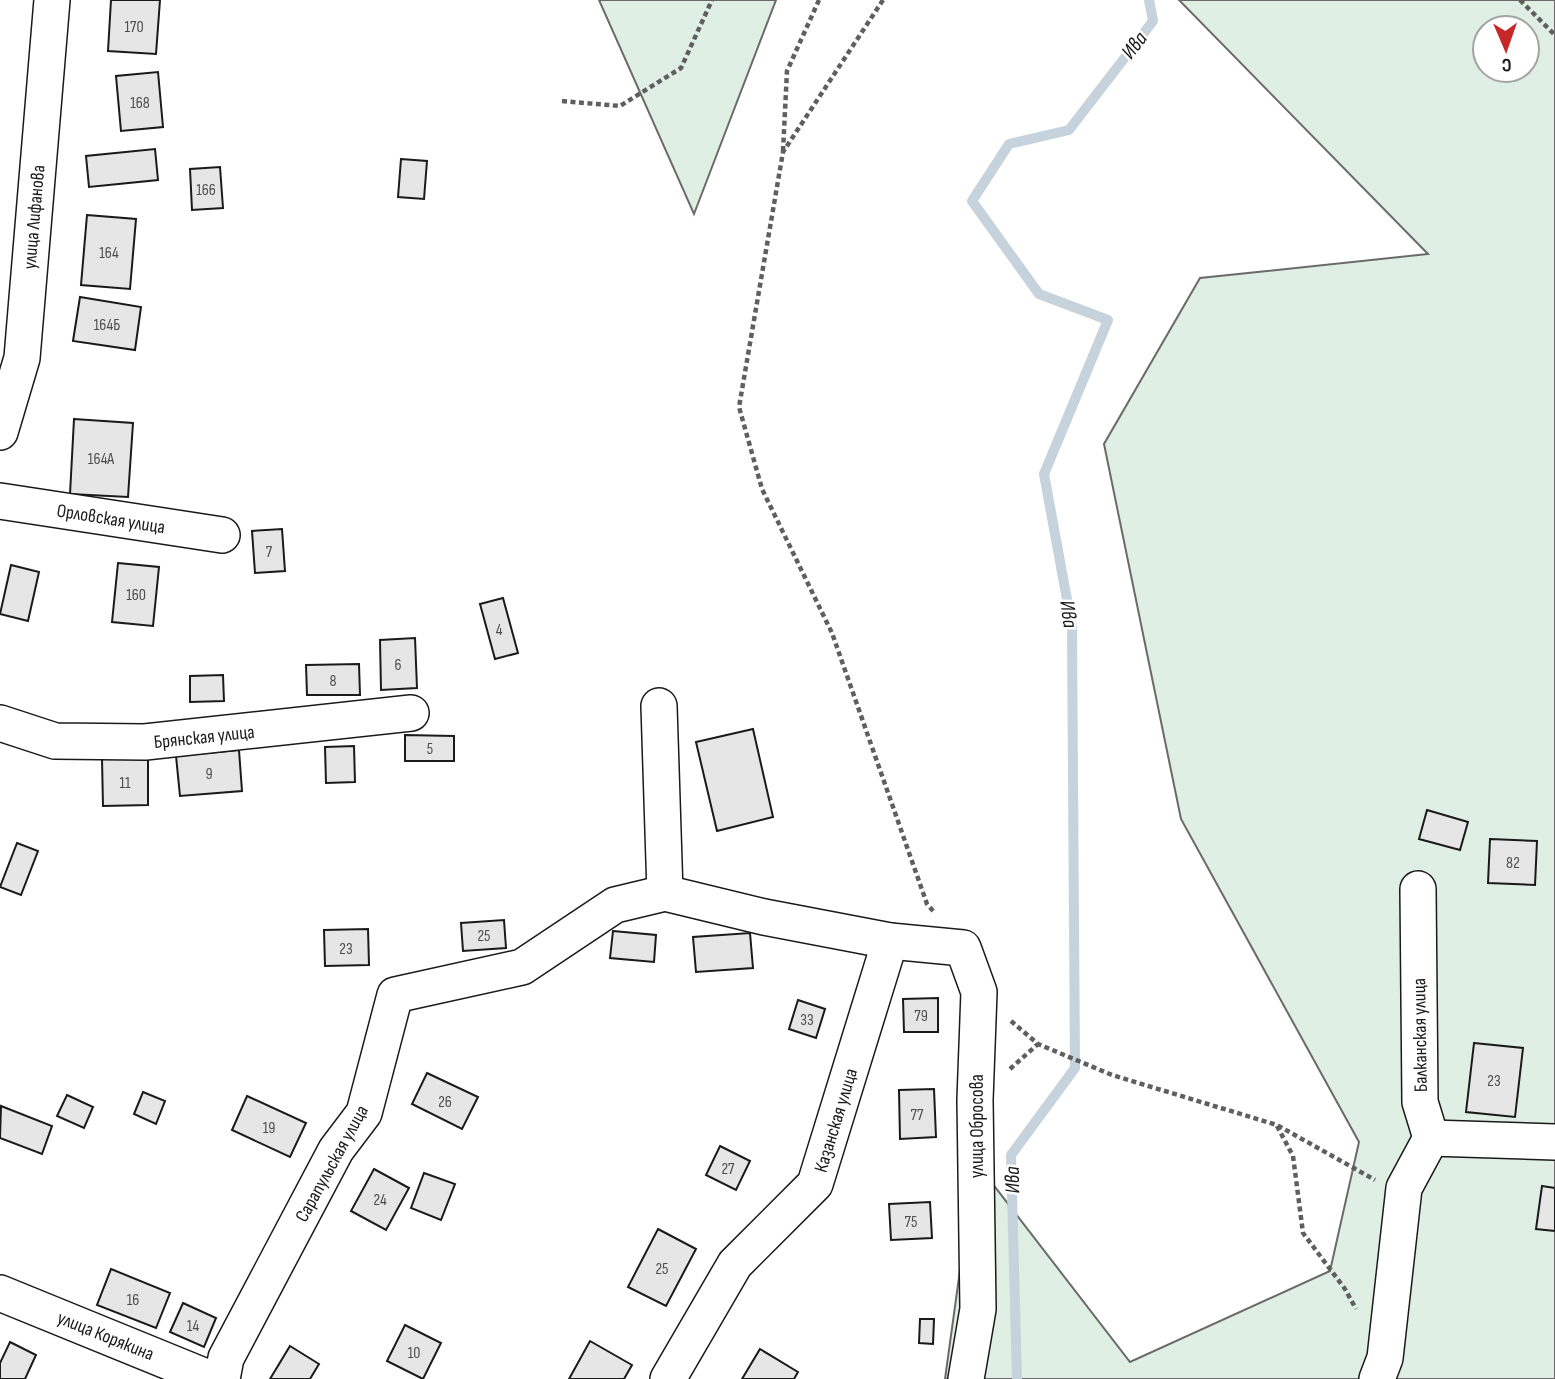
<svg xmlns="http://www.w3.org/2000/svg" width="1555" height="1379" font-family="'Sofia Sans Condensed',sans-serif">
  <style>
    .green { fill: #e0efe3; stroke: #6a6a6a; stroke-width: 2; fill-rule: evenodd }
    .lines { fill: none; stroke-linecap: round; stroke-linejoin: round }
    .stream { stroke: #c6d2dc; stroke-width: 10 }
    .building { fill: #e6e6e6; stroke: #1a1a1a; stroke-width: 2 }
    .minor-casing { stroke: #1a1a1a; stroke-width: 38 }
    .path { stroke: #5f5f5f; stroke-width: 4.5; stroke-dasharray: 5 3.5; stroke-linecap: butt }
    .minor { stroke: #fff; stroke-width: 35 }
    .labels { text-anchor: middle; stroke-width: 5; stroke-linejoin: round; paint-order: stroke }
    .number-label { font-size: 16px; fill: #4d4d4d }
    .street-label { font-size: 19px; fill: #1a1a1a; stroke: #fff }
    .water-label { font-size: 21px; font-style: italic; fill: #1a1a1a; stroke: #fff }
  </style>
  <rect width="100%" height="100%" fill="#fff"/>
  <g class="green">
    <polygon points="599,0 776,0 694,214"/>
    <path d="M1179,0H1555V1379H945L975,1161L1130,1362L1330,1271L1359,1142L1181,819L1104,444L1200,278L1428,254ZM1485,28H1527V70H1485Z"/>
  </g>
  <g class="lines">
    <polyline class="stream" points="1017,1379 1011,1155 1075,1068 1072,627 1044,474 1108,320 1039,294 972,201 1009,144 1069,130 1153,21 1149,0"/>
  </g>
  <g class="building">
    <polygon points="111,0 160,0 156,54 108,51"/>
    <polygon points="158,72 163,127 121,131 116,76"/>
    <polygon points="155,149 158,180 89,187 86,156"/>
    <polygon points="401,159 427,161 424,199 398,197"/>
    <polygon points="220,167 223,208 192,210 190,169"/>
    <polygon points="87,215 136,219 130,289 81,285"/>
    <polygon points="80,297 141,307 135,350 73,341"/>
    <polygon points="74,419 133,423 128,497 70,494"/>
    <polygon points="282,529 285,571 255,573 252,531"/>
    <polygon points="118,563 159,567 153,626 112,622"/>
    <polygon points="11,565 39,572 28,621 0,614"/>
    <polygon points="503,598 518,653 495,659 480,604"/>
    <polygon points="415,638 417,688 381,690 380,640"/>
    <polygon points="359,664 360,695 307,695 306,665"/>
    <polygon points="223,675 224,701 190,702 190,676"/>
    <polygon points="753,729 773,817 717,831 696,742"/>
    <polygon points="405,735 454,736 454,761 405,761"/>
    <polygon points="354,746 355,782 326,783 325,747"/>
    <polygon points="239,750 242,791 180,796 176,756"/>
    <polygon points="148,758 148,805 103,806 102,759"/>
    <polygon points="1427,810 1468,822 1460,850 1419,839"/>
    <polygon points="1490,839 1537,841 1535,885 1488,883"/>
    <polygon points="17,843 38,851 21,895 0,887"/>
    <polygon points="504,920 506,948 463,951 461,923"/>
    <polygon points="368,929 369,965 325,966 324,930"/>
    <polygon points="613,931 656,935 654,962 610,958"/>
    <polygon points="750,933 753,968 696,972 693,937"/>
    <polygon points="938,998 938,1032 904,1032 903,999"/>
    <polygon points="798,1000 825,1009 816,1038 789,1029"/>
    <polygon points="1474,1043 1523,1048 1515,1117 1466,1112"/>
    <polygon points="427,1073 478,1097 462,1129 412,1104"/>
    <polygon points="934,1089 936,1137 900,1139 899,1090"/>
    <polygon points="143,1092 165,1101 156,1124 134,1114"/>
    <polygon points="67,1095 93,1107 84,1128 57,1116"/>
    <polygon points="247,1096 306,1123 290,1157 232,1130"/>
    <polygon points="1,1106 52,1126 42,1154 0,1138"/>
    <polygon points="720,1146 750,1161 736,1190 706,1175"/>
    <polygon points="374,1169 409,1188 386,1230 351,1211"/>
    <polygon points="424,1173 455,1184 441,1220 411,1208"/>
    <polygon points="1542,1186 1555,1188 1555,1231 1536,1229"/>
    <polygon points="930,1202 932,1238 891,1240 889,1204"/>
    <polygon points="658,1229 696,1249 666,1306 628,1287"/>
    <polygon points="111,1269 170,1293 156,1328 97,1305"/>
    <polygon points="183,1303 216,1318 204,1347 170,1332"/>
    <polygon points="920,1319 934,1319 933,1344 919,1343"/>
    <polygon points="405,1325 441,1343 423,1379 387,1361"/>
    <polygon points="590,1341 632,1365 624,1379 569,1379"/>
    <polygon points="10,1342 36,1355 25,1379 0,1379 0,1363"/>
    <polygon points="290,1346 319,1364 310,1379 270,1379"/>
    <polygon points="760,1349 798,1372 794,1379 742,1379"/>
  </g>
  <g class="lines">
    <g class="minor-casing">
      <g id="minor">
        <polyline points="0,432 22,358 52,0"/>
        <polyline points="0,501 222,535"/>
        <polyline points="659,706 665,893"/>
        <polyline points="0,723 55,741 145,742 411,713"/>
        <polyline points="1431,1138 1555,1142"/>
        <polyline points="0,1293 211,1379"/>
        <polyline points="222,1379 226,1358 336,1150 364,1113 395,995 522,967 615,905 665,893 764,917 890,941 963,948 979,992 975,1100 978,1309 966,1379"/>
        <polyline points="668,1379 735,1264 815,1184 890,941"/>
        <polyline points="1377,1379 1385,1358 1404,1188 1431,1138 1420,1102 1418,889"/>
      </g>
    </g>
    <g class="path">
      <polyline points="883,0 783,152 739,407 762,489 832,633 927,904 934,912"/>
      <polyline points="1520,0 1555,35"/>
      <polyline points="562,101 620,106 681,68 712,0"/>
      <polyline points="783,151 787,71 819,0"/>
      <polyline points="1011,1021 1038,1044 1112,1075 1277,1125 1375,1180"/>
      <polyline points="1010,1069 1038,1044"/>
      <polyline points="1277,1126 1293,1156 1303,1233 1345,1289 1356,1309"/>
    </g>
    <use href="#minor" class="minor"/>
  </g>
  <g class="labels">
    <g class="number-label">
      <text x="134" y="32">170</text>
      <text x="140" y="108">168</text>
      <text x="206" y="195">166</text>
      <text x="109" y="258">164</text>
      <text x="107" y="330">164Б</text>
      <text x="101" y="464">164А</text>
      <text x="269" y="557">7</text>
      <text x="136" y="600">160</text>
      <text x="499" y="635">4</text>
      <text x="398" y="670">6</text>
      <text x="333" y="686">8</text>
      <text x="430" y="754">5</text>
      <text x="209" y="779">9</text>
      <text x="125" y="788">11</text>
      <text x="1513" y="868">82</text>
      <text x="484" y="941">25</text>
      <text x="346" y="954">23</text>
      <text x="921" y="1021">79</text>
      <text x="807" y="1025">33</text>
      <text x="1494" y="1086">23</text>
      <text x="445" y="1107">26</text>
      <text x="917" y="1120">77</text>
      <text x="269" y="1133">19</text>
      <text x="728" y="1174">27</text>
      <text x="380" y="1205">24</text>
      <text x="911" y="1227">75</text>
      <text x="662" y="1274">25</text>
      <text x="133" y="1305">16</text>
      <text x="193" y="1331">14</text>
      <text x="414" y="1358">10</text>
    </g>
    <g class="street-label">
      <text transform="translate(33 217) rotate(-85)" y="7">улица Лифанова</text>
      <text transform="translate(111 518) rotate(9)" y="7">Орловская улица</text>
      <text transform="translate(204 736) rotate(-6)" y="7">Брянская улица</text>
      <text transform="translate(1419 1035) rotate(-91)" y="7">Балканская улица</text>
      <text transform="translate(835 1120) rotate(-73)" y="7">Казанская улица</text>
      <text transform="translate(976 1126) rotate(-90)" y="7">улица Обросова</text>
      <text transform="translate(331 1163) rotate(-61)" y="7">Сарапульская улица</text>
      <text transform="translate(106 1335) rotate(22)" y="7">улица Корякина</text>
    </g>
    <g class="water-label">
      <text transform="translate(1134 45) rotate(-52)" y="7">Ива</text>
      <text transform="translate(1069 614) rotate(82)" y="7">Ива</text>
      <text transform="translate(1012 1180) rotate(-91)" y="7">Ива</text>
    </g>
  </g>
  <g transform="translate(1506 49) rotate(178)"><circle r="33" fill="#ffffff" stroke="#a3a3a3" stroke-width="2"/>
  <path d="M0-5L12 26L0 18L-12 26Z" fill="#c62828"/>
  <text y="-10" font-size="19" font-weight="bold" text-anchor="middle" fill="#1a1a1a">С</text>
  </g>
</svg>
